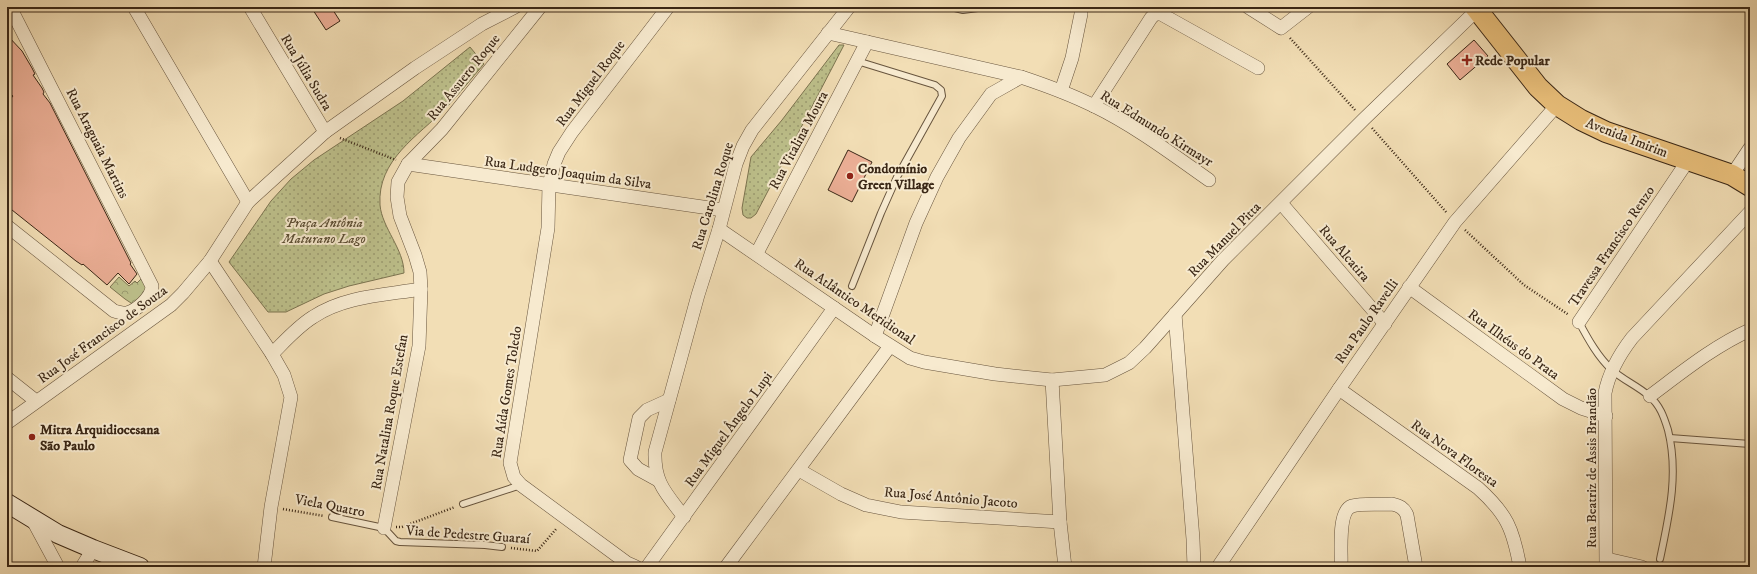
<svg xmlns="http://www.w3.org/2000/svg" width="1757" height="574" font-family="'IM FELL DW Pica',serif">
  <style>
    .forest { fill: url(#forest-crowns); stroke: #7c7450 }
    .park { fill: url(#park-dots); stroke: #7c7450 }
    .building { fill: #ebae95; stroke: #3a2716 }
    .lines { fill: none; stroke-linecap: round; stroke-linejoin: round }
    .lane-casing { stroke: #68553e; stroke-width: 8 }
    .street-casing { stroke: #68553e; stroke-width: 14 }
    .secondary-casing { stroke: #3a2716; stroke-width: 20 }
    .primary-casing { stroke: #3a2716; stroke-width: 22 }
    .path { stroke: #3a2716; stroke-width: 2.5; stroke-dasharray: 1 2; stroke-linecap: butt }
    .lane { stroke: #f7eacf; stroke-width: 6 }
    .street { stroke: #f7eacf; stroke-width: 13 }
    .secondary { stroke: #f7eacf; stroke-width: 18 }
    .primary { stroke: #e9bf7a; stroke-width: 20 }
    .poi-dot { fill: #8f2418; stroke: #f7eacf; stroke-width: 1.5 }
    .labels { text-anchor: middle; stroke-width: 4; stroke-linejoin: round; paint-order: stroke }
    .poi-label { font-size: 14px; font-weight: bold; fill: #3a2716; stroke: #f7eacf; text-anchor: start }
    .street-label { font-size: 14px; fill: #3a2716; stroke: #f7eacf }
    .park-label { font-size: 14px; font-style: italic; fill: #5b4d33; stroke: #f7eacf }
  </style>
  <defs>
    <pattern id="forest-crowns" width="20" height="18" patternUnits="userSpaceOnUse"><rect width="20" height="18" fill="#bdc08b"/><path d="M2 6a3 3 0 1 1 6 0M12 15a3 3 0 1 1 6 0" fill="none" stroke="#9b9c71"/></pattern>
    <pattern id="park-dots" width="8" height="8" patternUnits="userSpaceOnUse"><rect width="8" height="8" fill="#bdc08b"/><path d="M2 2h.1M6 6h.1" fill="none" stroke="#9b9c71" stroke-width="1.8" stroke-linecap="round"/></pattern>
  </defs>
  <rect width="100%" height="100%" fill="#f2deb5"/>
  <filter id="stains"><feTurbulence type="fractalNoise" baseFrequency=".005" numOctaves="4"/><feColorMatrix values="0 0 0 0 .2 0 0 0 0 .09 0 0 0 0 .02 0 0 0 .5 -.17"/></filter>
  <radialGradient id="worn" r=".72"><stop offset=".6" stop-color="#630" stop-opacity="0"/><stop offset="1" stop-color="#630" stop-opacity=".3"/></radialGradient>
  <polygon class="forest" points="119,277 129,286 135,281 137,283 141,279 147,287 147,293 134,305 125,299 110,287"/>
  <g class="park">
    <polygon points="839,45 844,45 756,214 751,218 747,218 743,215 742,208 751,157 782,120"/>
    <path d="M470,47L484,64C471,79 459,94 446,108C418,136 377,160 380,205C382,228 404,249 404,273L349,286L324,294L286,312H268L229,262L271,201L291,179L314,160L403,101Z"/>
  </g>
  <g class="building">
    <polygon points="311,7 331,7 340,21 326,30"/>
    <polygon points="7,35 22,51 32,68 35,74 33,75 42,88 44,92 43,94 50,103 131,263 130,264 137,274 129,284 118,273 107,285 83,264 82,265 76,261 7,206 7,103 13,96 7,91"/>
    <polygon points="1474,40 1488,56 1460,80 1447,64"/>
    <polygon points="848,150 872,162 852,202 828,190"/>
  </g>
  <g class="lines">
    <g class="lane-casing">
      <g id="lane">
        <polyline points="951,7 963,10 985,7"/>
        <polyline points="852,286 881,213 897,177 942,96 941,90 935,85 857,61"/>
        <path d="M1579,322C1588,339 1598,357 1612,370C1623,380 1638,386 1649,396C1660,405 1664,417 1668,430C1679,474 1669,516 1660,559"/>
        <polyline points="1670,438 1750,444"/>
        <polyline points="463,504 521,485"/>
        <polyline points="332,517 384,528 396,541 400,542 485,545 502,547"/>
      </g>
    </g>
    <g class="street-casing">
      <g id="street">
        <polyline points="134,7 248,202"/>
        <polyline points="250,7 325,132"/>
        <polyline points="1248,7 1281,28 1308,7"/>
        <polyline points="828,33 1021,77"/>
        <polyline points="1061,91 1072,58 1081,14 1081,7"/>
        <polyline points="1094,106 1151,18 1155,14 1161,14 1258,68"/>
        <polyline points="408,164 723,210"/>
        <polyline points="1732,175 1750,148"/>
        <polyline points="1281,203 1385,324"/>
        <path d="M7,226L114,311C118,312 122,314 127,313C137,310 152,297 152,286L10,7"/>
        <polyline points="719,229 875,336 910,358 924,362 995,374 1052,380 1105,375 1129,363 1145,348 1223,260 1364,119 1477,10"/>
        <polyline points="757,253 867,42"/>
        <polyline points="210,261 272,354 284,375 291,397 271,507 264,567"/>
        <polyline points="1409,287 1563,399 1581,408 1606,416"/>
        <polyline points="1175,314 1193,539 1194,567"/>
        <polyline points="1579,322 1689,159"/>
        <path d="M875,336L916,223L937,177L959,138L991,94L1021,77C1045,85 1070,94 1094,106C1135,126 1172,154 1209,180"/>
        <path d="M272,354C285,341 297,327 313,317C344,296 385,295 421,289"/>
        <polyline points="7,378 36,401"/>
        <polyline points="1052,380 1060,522 1065,567"/>
        <path d="M1339,389L1478,488C1507,514 1513,529 1520,567"/>
        <path d="M1650,396C1681,373 1714,346 1750,330"/>
        <polyline points="7,423 171,305 183,293 210,261 248,202 325,132 415,68 482,24 515,7"/>
        <polyline points="799,470 841,494 866,505 901,512 1060,522"/>
        <polyline points="658,480 638,469 630,460 639,418 647,410 669,400"/>
        <polyline points="31,517 58,567"/>
        <path d="M684,517C666,493 654,483 655,452L698,295L719,229L736,164L743,146L752,130L849,7"/>
        <polyline points="384,528 419,346 421,289 420,272 415,255 400,216 397,197 398,182 408,164 442,129 540,7"/>
        <polyline points="1607,559 1642,567"/>
        <polyline points="82,567 93,549"/>
        <polyline points="636,567 627,563 521,485 514,477 510,463 548,228 549,185 554,164 559,152 572,132 668,7"/>
        <polyline points="647,567 834,308"/>
        <polyline points="726,567 890,346"/>
        <polyline points="1218,567 1339,389 1455,222 1557,105"/>
        <path d="M1341,567C1342,553 1337,511 1352,506C1362,503 1381,505 1392,504C1400,506 1404,508 1407,515L1416,567"/>
        <path d="M1606,567L1605,393C1609,372 1619,355 1632,338L1750,212"/>
      </g>
    </g>
    <g class="secondary-casing">
      <polyline id="secondary" points="7,503 58,534 93,549 140,567"/>
    </g>
    <g class="primary-casing">
      <polyline id="primary" points="1475,7 1538,87 1557,105 1581,120 1606,132 1732,175 1750,186"/>
    </g>
    <g class="path">
      <polyline points="1290,38 1355,110"/>
      <polyline points="1372,128 1447,213"/>
      <polyline points="340,138 396,160"/>
      <polyline points="1465,230 1524,285 1569,315"/>
      <polyline points="283,509 324,516"/>
      <polyline points="396,527 402,527 455,507"/>
      <polyline points="511,548 537,551 557,528"/>
    </g>
    <use href="#lane" class="lane"/>
    <use href="#street" class="street"/>
    <use href="#secondary" class="secondary"/>
    <use href="#primary" class="primary"/>
  </g>
  <g class="poi-dot">
    <path d="M1465 54h4v4h4v4h-4v4h-4v-4h-4v-4h4z"/>
    <circle cx="850" cy="176" r="4"/>
    <circle cx="32" cy="437" r="4"/>
  </g>
  <g class="labels">
    <g class="poi-label">
      <text x="1475" y="65">Rede Popular</text>
      <text x="858" y="173">Condomínio<tspan x="858" dy="16">Green Village</tspan></text>
      <text x="40" y="434">Mitra Arquidiocesana<tspan x="40" dy="16">São Paulo</tspan></text>
    </g>
    <g class="street-label">
      <text transform="translate(307 72) rotate(59)" y="5">Rua Júlia Sudra</text>
      <text transform="translate(463 77) rotate(-51)" y="5">Rua Assuero Roque</text>
      <text transform="translate(590 83) rotate(-53)" y="5">Rua Miguel Roque</text>
      <text transform="translate(1157 128) rotate(32)" y="5">Rua Edmundo Kirmayr</text>
      <text transform="translate(1627 137) rotate(21)" y="5">Avenida Imirim</text>
      <text transform="translate(798 140) rotate(-62)" y="5">Rua Vitalina Moura</text>
      <text transform="translate(98 143) rotate(63)" y="5">Rua Araguaia Martins</text>
      <text transform="translate(568 172) rotate(8)" y="5">Rua Ludgero Joaquim da Silva</text>
      <text transform="translate(712 196) rotate(-73)" y="5">Rua Carolina Roque</text>
      <text transform="translate(1224 239) rotate(-46)" y="5">Rua Manuel Pitta</text>
      <text transform="translate(1611 246) rotate(-56)" y="5">Travessa Francisco Renzo</text>
      <text transform="translate(1345 253) rotate(49)" y="5">Rua Alcatira</text>
      <text transform="translate(855 301) rotate(34)" y="5">Rua Atlântico Meridional</text>
      <text transform="translate(1366 321) rotate(-55)" y="5">Rua Paulo Ravelli</text>
      <text transform="translate(102 334) rotate(-36)" y="5">Rua José Francisco de Souza</text>
      <text transform="translate(1514 344) rotate(36)" y="5">Rua Ilhéus do Prata</text>
      <text transform="translate(506 392) rotate(-81)" y="5">Rua Aída Gomes Toledo</text>
      <text transform="translate(389 412) rotate(-80)" y="5">Rua Natalina Roque Estefan</text>
      <text transform="translate(728 429) rotate(-54)" y="5">Rua Miguel Ângelo Lupi</text>
      <text transform="translate(1455 453) rotate(36)" y="5">Rua Nova Floresta</text>
      <text transform="translate(1591 468) rotate(-90)" y="5">Rua Beatriz de Assis Brandão</text>
      <text transform="translate(951 497) rotate(5)" y="5">Rua José Antônio Jacoto</text>
      <text transform="translate(330 505) rotate(11)" y="5">Viela Quatro</text>
      <text transform="translate(468 534) rotate(4)" y="5">Via de Pedestre Guaraí</text>
    </g>
    <g class="park-label">
      <text x="324" y="227">Praça Antônia<tspan x="324" dy="16">Maturano Lago</tspan></text>
    </g>
  </g>
  <rect width="1757" height="574" fill="none" stroke="#f2deb5" stroke-width="24"/>
  <rect x="8" y="8" width="1741" height="558" fill="none" stroke="#3a2716" stroke-width="2"/>
  <rect x="12" y="12" width="1733" height="550" fill="none" stroke="#3a2716"/>
  <rect width="100%" height="100%" filter="url(#stains)"/>
  <rect width="100%" height="100%" fill="url(#worn)"/>
</svg>
